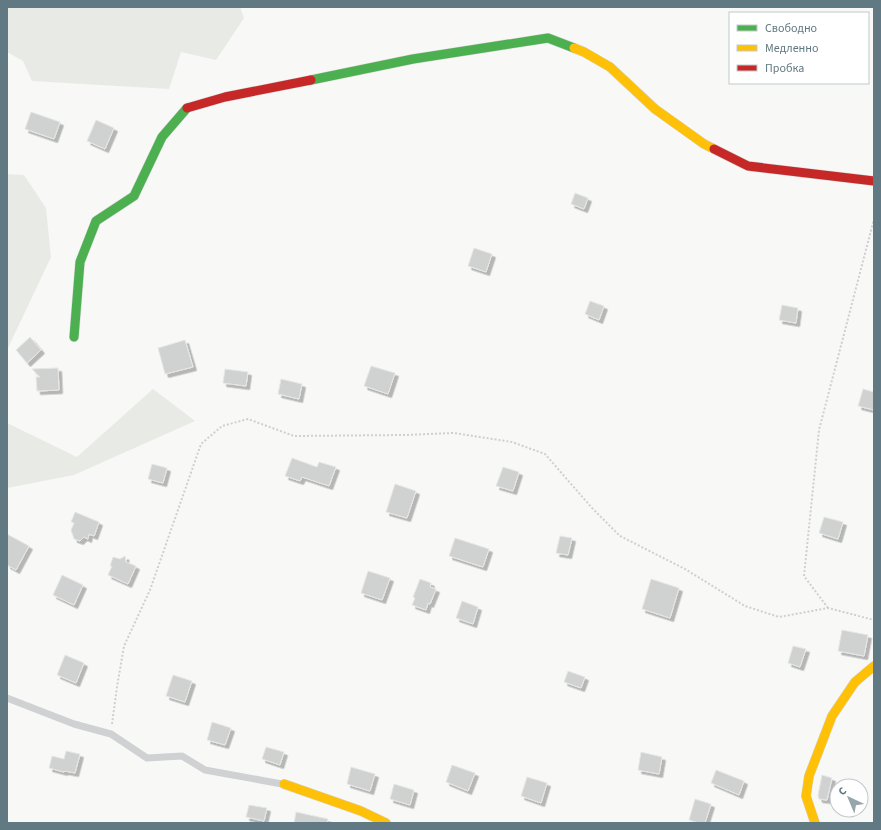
<svg xmlns="http://www.w3.org/2000/svg" width="881" height="830" font-family="'Source Sans 3',sans-serif">
  <style>
    .green { fill: #e8ebe5 }
    .building { fill: #d0d2d2; stroke: #e7e7e6; filter: url(#shadow) }
    .lines { fill: none; stroke-linecap: round; stroke-linejoin: round }
    .fast-casing { stroke: #d4d6d6; stroke-width: 10 }
    .slow-casing { stroke: #d4d6d6; stroke-width: 10 }
    .jam-casing { stroke: #d4d6d6; stroke-width: 10 }
    .path { stroke: #cecfd0; stroke-width: 2; stroke-dasharray: 2 2; stroke-linecap: butt }
    .lane { stroke: #d0d1d2; stroke-width: 7 }
    .fast { stroke: #4caf50; stroke-width: 9 }
    .slow { stroke: #ffc107; stroke-width: 9 }
    .jam { stroke: #c62828; stroke-width: 9 }
  </style>
  <defs>
    <filter id="shadow"><feDropShadow dx="3.5" dy="3.5" stdDeviation="0" flood-color="#0004"/></filter>
  </defs>
  <rect width="100%" height="100%" fill="#f8f8f7"/>
  <g class="green">
    <polygon points="7,7 240,7 244,18 216,60 181,52 169,89 32,81 23,61 7,52"/>
    <polygon points="7,174 24,175 46,208 51,257 7,350"/>
    <polygon points="153,389 195,421 74,475 7,488 7,423 77,457"/>
  </g>
  <g class="building">
    <polygon points="31,112 60,122 54,139 25,129"/>
    <polygon points="96,120 114,128 105,149 87,141"/>
    <polygon points="575,193 588,198 584,209 571,204"/>
    <polygon points="474,248 492,254 486,272 468,266"/>
    <polygon points="590,301 604,306 599,320 585,314"/>
    <polygon points="782,305 798,308 796,323 779,320"/>
    <polygon points="30,337 41,350 27,363 16,350"/>
    <polygon points="185,340 193,367 165,374 158,348"/>
    <polygon points="371,366 395,373 388,394 364,386"/>
    <polygon points="58,368 59,390 37,391 36,377 40,377 32,369"/>
    <polygon points="225,369 248,372 246,386 223,383"/>
    <polygon points="281,379 302,384 299,399 278,394"/>
    <polygon points="863,389 874,392 874,410 858,406"/>
    <polygon points="292,458 317,467 319,462 336,467 329,486 302,477 300,481 285,476"/>
    <polygon points="152,464 167,468 163,483 148,479"/>
    <polygon points="503,467 519,472 513,491 496,486"/>
    <polygon points="395,484 416,491 407,518 386,512"/>
    <polygon points="75,512 99,522 94,536 89,534 88,539 84,537 80,541 74,539 71,530 74,523 71,522"/>
    <polygon points="824,517 843,522 838,539 819,533"/>
    <polygon points="7,534 29,546 16,570 7,565"/>
    <polygon points="560,536 572,538 568,555 556,553"/>
    <polygon points="455,538 489,549 483,567 449,556"/>
    <polygon points="125,556 126,562 136,566 128,584 108,575 112,566 110,566 113,557 120,559"/>
    <polygon points="368,571 390,578 382,600 361,593"/>
    <polygon points="62,575 83,585 74,605 53,595"/>
    <polygon points="420,579 431,583 430,587 436,589 430,604 428,603 426,610 412,605 415,598 413,597"/>
    <polygon points="651,579 679,588 670,618 642,609"/>
    <polygon points="462,601 478,607 473,624 456,618"/>
    <polygon points="842,630 868,635 864,656 838,651"/>
    <polygon points="793,646 806,649 800,667 788,663"/>
    <polygon points="65,655 84,663 76,683 57,675"/>
    <polygon points="568,671 585,677 581,688 564,682"/>
    <polygon points="173,675 192,681 185,702 166,696"/>
    <polygon points="212,722 231,728 225,745 207,740"/>
    <polygon points="266,747 284,752 280,765 262,759"/>
    <polygon points="66,751 80,754 75,773 65,771 64,772 49,768 52,756 64,759"/>
    <polygon points="641,752 662,757 659,774 638,770"/>
    <polygon points="452,765 475,773 468,791 446,782"/>
    <polygon points="351,767 375,774 370,791 347,784"/>
    <polygon points="716,770 744,781 739,795 711,783"/>
    <polygon points="822,775 832,778 827,800 819,799 818,795"/>
    <polygon points="527,777 547,783 541,803 521,796"/>
    <polygon points="394,784 414,790 410,805 390,799"/>
    <polygon points="695,799 711,804 705,823 699,823 689,820"/>
    <polygon points="249,805 267,808 264,821 246,817"/>
    <polygon points="296,812 328,819 327,823 294,823"/>
  </g>
  <g class="lines">
    <g class="fast-casing">
      <g id="fast">
        <polyline points="311,80 413,59 548,38 574,48"/>
        <polyline points="74,337 80,262 96,221 134,196 162,137 187,108"/>
      </g>
    </g>
    <g class="slow-casing">
      <g id="slow">
        <polyline points="574,48 584,52 610,67 655,109 704,144 714,149"/>
        <polyline points="284,784 361,811 386,823"/>
        <polyline points="815,823 806,796 809,776 832,716 855,682 874,666"/>
      </g>
    </g>
    <g class="jam-casing">
      <g id="jam">
        <polyline points="187,108 225,97 311,80"/>
        <polyline points="714,149 748,166 874,181"/>
      </g>
    </g>
    <g class="path">
      <polyline points="828,608 804,576 819,430 874,219"/>
      <polyline points="112,724 117,687 124,646 150,590 201,444 222,426 248,419 294,436 404,435 454,433 512,442 545,454 592,508 620,536 685,569 745,606 779,617 828,608 874,620"/>
    </g>
    <polyline class="lane" points="7,698 74,724 111,734 147,758 182,756 205,770 282,784"/>
    <use href="#fast" class="fast"/>
    <use href="#slow" class="slow"/>
    <use href="#jam" class="jam"/>
  </g>
  <rect width="881" height="830" fill="none" stroke="#617983" stroke-width="16"/>
  <rect x="729" y="12" width="140" height="72" fill="#ffffff" stroke="#c0c9cd"/>
  <rect x="737" y="25" width="20" height="6" fill="#4caf50" stroke="#c0c9cd"/>
  <text x="765" y="32" font-size="12" fill="#617983">Свободно</text>
  <rect x="737" y="45" width="20" height="6" fill="#ffc107" stroke="#c0c9cd"/>
  <text x="765" y="52" font-size="12" fill="#617983">Медленно</text>
  <rect x="737" y="65" width="20" height="6" fill="#c62828" stroke="#c0c9cd"/>
  <text x="765" y="72" font-size="12" fill="#617983">Пробка</text>
  <g transform="translate(849 798) rotate(316)"><circle r="19" fill="#ffffff" stroke="#c0c9cd"/>
  <path d="M0-3L7 15L0 10L-7 15Z" fill="#96a5ac"/>
  <text y="-6" font-size="11" font-weight="bold" text-anchor="middle" fill="#617983">С</text>
  </g>
</svg>
